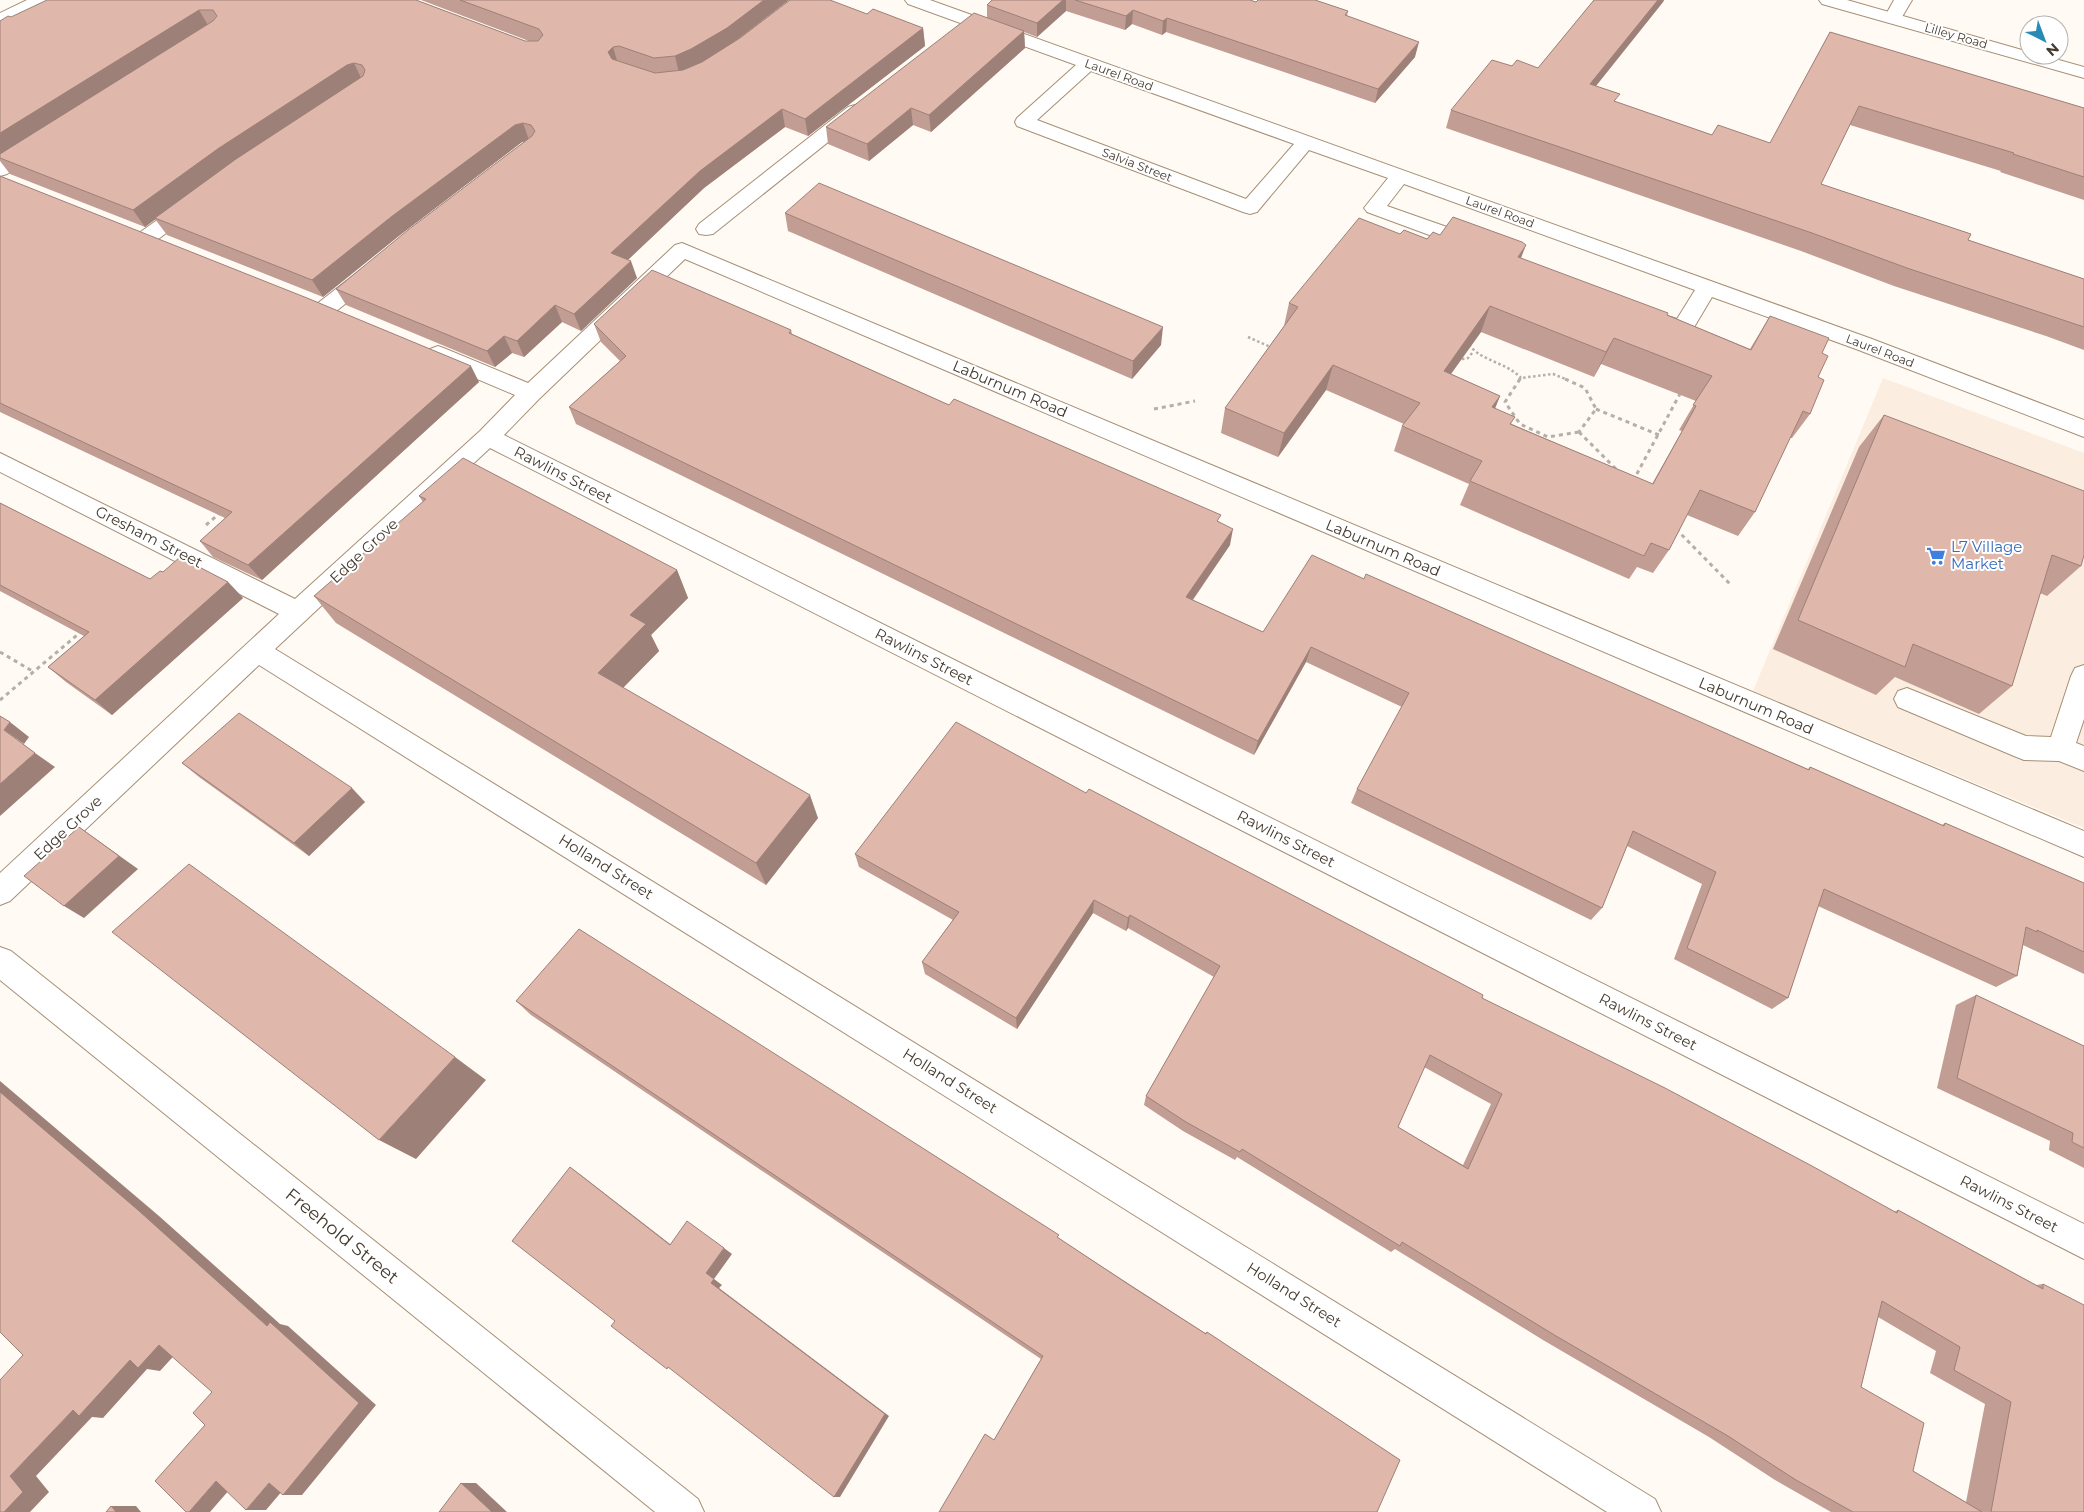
<svg xmlns="http://www.w3.org/2000/svg" width="2084" height="1512" font-family="Montserrat,sans-serif">
  <style>
    .built { fill: #fbeee0 }
    .lines { fill: none; stroke-linecap: round; stroke-linejoin: round }
    .lane-casing { stroke: #a78f75; stroke-width: 2 }
    .street-casing { stroke: #a78f75; stroke-width: 2 }
    .highway-casing { stroke: #a78f75; stroke-width: 2 }
    .path-far1 { stroke: #b6afa7; stroke-width: 2.5; stroke-dasharray: 2.5 2.5; stroke-linecap: butt }
    .path { stroke: #b6afa7; stroke-width: 3; stroke-dasharray: 4 4; stroke-linecap: butt }
    .lane { fill: #fff; fill-rule: evenodd }
    .street { fill: #fff; fill-rule: evenodd }
    .highway { fill: #fff; fill-rule: evenodd }
    .wall { fill: #c19d93; fill-rule: evenodd }
    .shaded-wall { fill: #9d8078 }
    .building { fill: #e0b7ab; stroke: #9d8078; fill-rule: evenodd }
    .labels { text-anchor: middle; stroke-width: 4; stroke-linejoin: round; paint-order: stroke }
    .far-street-label { font-size: 12px; fill: #443a2f; stroke: #fff }
    .street-label { font-size: 15px; fill: #443a2f; stroke: #fff }
    .shop-label { font-size: 15px; fill: #366cbe; stroke: #fff; text-anchor: start }
    .near-street-label { font-size: 18px; fill: #443a2f; stroke: #fff }
  </style>
  <rect width="100%" height="100%" fill="#fffaf4"/>
  <polygon class="built" points="1883,378 2084,453 2084,828 1753,691"/>
  <g class="lines">
    <g class="lane-casing">
      <g id="lane">
        <polygon points="1894,0 1912,0 1899,22 1893,23 1887,22 1884,18"/>
        <polygon points="2084,665 2084,719 2076,743 2084,746 2084,771 2059,761 2024,760 2014,756 1898,707 1894,699 1898,691 1907,688 2026,736 2051,737 2071,676 2075,668"/>
      </g>
    </g>
    <g class="street-casing">
      <g id="street">
        <path d="M905,0H930L1872,339L2084,420V437L1856,349L1712,297L1690,334L1682,336L1646,324L1643,319L1646,314L1654,312L1677,319L1695,290L1404,184L1387,206L1484,240L1487,245L1484,250L1477,252L1470,250L1367,212L1364,208L1388,178L1309,150L1257,212L1250,214L1243,212L1017,126L1015,122L1017,118L1076,65L908,4ZM1091,71L1294,144L1246,199L1037,120Z"/>
        <polygon points="1819,0 1847,0 2029,52 2029,55 2041,55 2084,67 2084,78 1822,4"/>
        <polygon points="855,105 862,107 864,111 862,115 713,234 706,235 699,234 696,229 699,224 848,107"/>
        <polygon points="37,140 44,142 47,146 44,150 7,174 0,176 0,161 30,142"/>
        <polygon points="191,199 198,201 201,205 198,209 153,243 146,245 139,243 136,238 139,233 184,201"/>
        <polygon points="682,243 2084,831 2084,857 685,259 539,399 504,435 2084,1224 2084,1259 490,448 275,649 1655,1499 1661,1512 1607,1512 259,665 10,901 0,905 0,873 279,614 0,472 0,453 295,599 480,431 515,395 430,359 427,354 430,349 438,346 446,349 528,383 675,245"/>
        <polygon points="370,266 377,268 380,273 377,278 334,313 326,315 318,313 315,308 318,303 363,268"/>
        <polygon points="0,947 11,951 698,1499 704,1512 655,1512 0,980"/>
      </g>
    </g>
    <g class="highway-casing">
      <polygon id="highway" points="27,0 49,0 46,4 0,25 0,13"/>
    </g>
    <g class="path-far1">
      <polyline points="1248,337 1273,348"/>
      <path d="M1469,345C1483,362 1506,362 1521,378"/>
      <polyline points="1457,360 1468,358 1473,352"/>
      <polyline points="1519,380 1521,378 1553,374 1568,380"/>
    </g>
    <g class="path">
      <polyline points="1520,379 1505,402 1520,424 1548,437 1579,432"/>
      <polyline points="1565,379 1585,388 1596,409 1579,432"/>
      <polyline points="1154,409 1195,401"/>
      <polyline points="1596,409 1659,435"/>
      <polyline points="1579,432 1617,470"/>
      <polyline points="1633,481 1681,392"/>
      <polyline points="206,525 220,513"/>
      <polyline points="1676,529 1732,586"/>
      <polyline points="0,652 34,672"/>
      <polyline points="0,700 82,631"/>
    </g>
    <use href="#lane" class="lane"/>
    <use href="#street" class="street"/>
    <use href="#highway" class="highway"/>
  </g>
  <g class="wall">
    <polygon points="416,0 525,41 529,41 421,0 789,0 735,42 867,14 923,28 925,46 808,136 785,127 704,188 628,260 637,278 581,331 562,322 524,357 512,353 495,367 346,305 336,289 524,142 522,142 400,235 323,297 167,235 155,219 145,227 10,174 0,161 0,21 11,17"/>
    <polygon points="992,0 1250,0 1256,2 1348,11 1347,16 1415,57 1375,103 1166,32 1162,35 1132,24 1125,30 1066,11 1037,37 1024,32 1025,48 931,132 913,125 869,161 828,144 826,127 987,18 987,5"/>
    <polygon points="1594,0 1664,0 1663,2 1596,86 1616,102 1712,135 1770,143 1830,32 2084,108 2084,200 2000,172 2001,171 1850,125 1821,184 1968,240 2084,279 2084,350 2046,336 1894,286 1801,251 1446,128 1451,110 1512,66 1538,68"/>
    <polygon points="0,176 479,382 262,580 213,557 200,541 225,518 0,412"/>
    <polygon points="785,213 1161,345 1132,379 788,231"/>
    <path d="M1400,234L1427,239L1440,235L1521,258L1667,315L1750,349L1770,316L1822,353L1818,377L1810,414L1792,438H1790L1755,512L1738,536L1687,515L1669,550L1653,573L1637,567L1629,579L1460,505L1469,484L1394,451L1402,426L1404,424L1326,390L1278,457L1221,433L1225,408L1284,326L1289,303ZM1481,332L1594,377L1601,364L1696,401L1679,430L1682,431L1652,484L1512,424L1495,408L1500,396L1451,374Z"/>
    <polygon points="594,324 791,330 792,334 949,405 1220,522 1230,545 1193,600 1263,632 1364,579 1808,769 1810,767 1942,825 1945,823 2084,883 2084,974 2023,945 2017,976 1996,987 1818,906 1788,998 1772,1009 1674,959 1702,884 1627,846 1602,908 1591,920 1351,803 1357,789 1402,707 1306,662 1254,755 576,424 569,407 620,361 601,342"/>
    <polygon points="1884,415 2081,566 2047,596 2040,593 2012,686 1979,714 1895,677 1876,695 1773,649 1859,447"/>
    <polygon points="419,496 677,570 688,598 651,635 659,651 623,688 818,818 766,885 336,623 314,596 423,502"/>
    <polygon points="0,503 150,579 163,572 228,582 243,598 112,715 66,682 48,667 84,636 0,591"/>
    <polygon points="182,763 365,802 309,856 199,777"/>
    <path d="M1086,793L1894,1212L1898,1210L2036,1285L2043,1284L2084,1512H1831L1775,1480L1709,1437L1543,1340L1395,1249L1391,1252L1237,1157L1235,1160L1183,1131L1144,1105L1146,1096L1214,977L1128,928L1126,931L1093,913L1017,1029L925,974L922,962L953,920L859,867L855,854ZM1424,1067L1491,1104L1463,1165L1398,1127ZM1878,1317L1936,1351L1930,1373L1985,1404L1966,1502L1913,1471L1861,1387Z"/>
    <polygon points="1976,995 2084,1046 2084,1168 2049,1150 2050,1141 1937,1088 1956,1005"/>
    <polygon points="516,1001 1058,1238 1205,1333 1207,1332 1400,1460 994,1440 1041,1359 531,1015"/>
  </g>
  <g class="shaded-wall">
    <polygon points="764,0 789,0 730,45 696,66 679,73 675,56"/>
    <polygon points="1063,0 1066,0 1066,11 1037,37 1037,23"/>
    <polygon points="1658,0 1664,0 1663,2 1583,102 1590,84"/>
    <polygon points="199,10 209,27 0,158 0,133"/>
    <polygon points="1133,10 1132,24 1125,30 1126,16"/>
    <polygon points="1167,18 1166,32 1162,35 1163,21"/>
    <polygon points="923,28 925,46 808,136 805,119"/>
    <polygon points="1024,31 1025,48 931,132 929,115"/>
    <polygon points="1419,42 1415,57 1375,103 1378,89"/>
    <polygon points="613,47 618,64 614,69 608,52"/>
    <polygon points="354,63 362,80 230,165 145,227 133,210 219,148 347,65"/>
    <polygon points="911,108 913,125 869,161 867,144"/>
    <polygon points="782,109 785,127 704,188 617,270 611,253 700,171"/>
    <polygon points="523,123 529,140 522,142 400,235 323,297 312,280 391,217 515,125"/>
    <polygon points="1526,245 1516,271 1518,257"/>
    <polygon points="631,261 637,278 581,331 574,314"/>
    <polygon points="555,305 562,322 524,357 517,341"/>
    <polygon points="1490,306 1481,332 1435,396 1444,371"/>
    <polygon points="1163,327 1161,345 1132,379 1133,361"/>
    <polygon points="504,336 512,353 495,367 487,351"/>
    <polygon points="1614,338 1601,364 1594,377 1606,352"/>
    <polygon points="1333,365 1326,390 1278,457 1284,433"/>
    <polygon points="471,366 479,382 262,580 248,565"/>
    <polygon points="1500,396 1490,421 1492,407"/>
    <polygon points="1233,529 1230,545 1184,612 1186,597"/>
    <polygon points="677,570 688,598 651,635 659,651 612,699 598,673 630,615"/>
    <polygon points="228,582 243,598 112,715 95,700"/>
    <polygon points="1311,647 1306,662 1254,755 1258,741"/>
    <polygon points="10,722 29,737 24,744 4,730"/>
    <polygon points="35,753 55,767 0,816 0,784"/>
    <polygon points="352,788 365,802 309,856 294,843"/>
    <polygon points="810,795 818,818 766,885 756,863"/>
    <polygon points="79,827 138,869 84,918 64,906"/>
    <polygon points="1094,900 1093,913 1017,1029 1016,1018"/>
    <polygon points="1130,915 1128,928 1126,931 1128,918"/>
    <polygon points="455,1057 486,1080 416,1159 379,1140"/>
    <polygon points="0,1081 159,1216 280,1324 288,1326 376,1405 302,1495 283,1495 267,1326 0,1092"/>
    <polygon points="570,1167 581,1175 679,1251 670,1245"/>
    <polygon points="724,1248 732,1254 714,1279 722,1285 719,1288 889,1416 840,1497 834,1497 711,1283 706,1273"/>
    <polygon points="159,1345 180,1349 160,1371 147,1369 103,1418 92,1417 36,1476 49,1492 30,1512 4,1512 10,1476 73,1410 130,1360"/>
    <polygon points="216,1481 237,1481 210,1512 189,1512"/>
    <polygon points="269,1483 289,1483 266,1510 246,1510"/>
    <polygon points="461,1483 476,1483 507,1512 492,1512"/>
    <polygon points="111,1506 136,1506 141,1512 116,1512"/>
  </g>
  <g class="building">
    <polygon points="47,0 416,0 525,41 538,41 543,35 539,29 460,0 764,0 727,28 691,49 675,56 654,58 619,46 613,47 608,52 612,59 655,73 683,70 702,62 740,38 790,0 830,0 867,14 873,9 923,28 805,119 782,109 700,171 611,253 631,261 574,314 555,305 517,341 504,336 487,351 336,289 408,230 532,136 535,131 531,125 523,123 515,125 391,217 312,280 155,218 236,159 363,76 365,70 362,65 354,63 347,65 219,148 133,210 0,158 0,154 213,21 217,16 213,10 199,10 0,133 0,21 8,16 11,17"/>
    <polygon points="992,0 1063,0 1037,23 987,5"/>
    <polygon points="1075,0 1250,0 1256,2 1258,0 1315,0 1348,11 1345,15 1419,42 1378,89 1167,18 1163,21 1133,10 1126,16"/>
    <polygon points="1594,0 1658,0 1590,84 1620,94 1614,101 1712,135 1718,125 1770,143 1830,32 2084,108 2084,177 2013,154 2014,153 1859,106 1821,184 1971,234 1968,240 2084,279 2084,327 1907,268 1812,233 1451,110 1492,60 1512,66 1517,60 1538,68"/>
    <polygon points="974,13 1024,31 929,115 911,108 867,144 826,127"/>
    <polygon points="0,176 307,298 471,366 248,565 200,541 232,512 0,403"/>
    <polygon points="819,183 1163,327 1133,361 785,213"/>
    <path d="M1453,217L1522,242L1526,245L1518,257L1668,313L1667,315L1751,350L1770,316L1829,338L1822,353L1828,356L1818,377L1824,380L1810,414L1803,411L1755,512L1700,490L1669,550L1651,543L1644,556L1470,481L1482,461L1402,426L1420,403L1333,365L1284,433L1225,408L1298,307L1289,303L1359,218L1400,234L1404,230L1427,239L1433,232L1440,235ZM1490,306L1606,352L1614,338L1712,376L1693,405L1696,406L1653,484L1510,424L1515,417L1492,407L1500,396L1444,371Z"/>
    <polygon points="652,270 791,330 789,333 949,405 954,399 1221,515 1217,521 1233,529 1186,597 1263,632 1312,555 1364,579 1366,574 1809,770 1810,767 1944,826 1945,823 2084,883 2084,952 2037,930 2037,932 2026,927 2017,976 1824,889 1788,998 1687,948 1716,872 1633,831 1602,908 1357,789 1409,693 1311,647 1258,741 569,407 626,356 594,324"/>
    <polygon points="1884,415 2084,491 2084,555 2081,566 2052,555 2012,686 1913,644 1905,667 1798,620"/>
    <polygon points="463,458 677,570 630,615 646,624 598,673 810,795 756,863 314,596 426,499 419,496"/>
    <polygon points="0,503 150,579 160,571 163,572 180,557 228,582 95,700 48,667 89,632 0,585"/>
    <polygon points="239,713 352,788 294,843 182,763"/>
    <polygon points="0,716 10,722 4,730 35,753 0,784"/>
    <path d="M956,722L1086,793L1089,789L1258,877L1483,995L1482,998L1665,1088L1812,1166L1897,1213L1898,1210L2043,1289V1284L2084,1305V1512H1991L2011,1402L1954,1370L1960,1347L1882,1301L1861,1387L1924,1423L1913,1471L1982,1512H1853L1796,1480L1728,1436L1556,1336L1402,1242L1400,1246L1242,1149L1240,1152L1186,1122L1146,1096L1220,966L1130,915L1128,918L1094,900L1016,1018L922,962L959,912L855,854ZM1430,1055L1502,1094L1468,1169L1398,1127Z"/>
    <polygon points="79,827 119,856 64,906 24,876"/>
    <polygon points="189,864 455,1057 379,1140 112,932"/>
    <polygon points="579,929 1059,1235 1057,1237 1131,1286 1206,1334 1207,1332 1400,1460 1377,1512 939,1512 985,1434 994,1440 1043,1356 516,1001"/>
    <polygon points="1976,995 2084,1046 2084,1148 2072,1142 2073,1133 1957,1078"/>
    <polygon points="0,1092 138,1210 267,1326 270,1322 359,1403 283,1495 269,1483 246,1510 216,1481 189,1512 186,1512 155,1481 205,1425 193,1413 212,1392 159,1345 138,1368 130,1360 79,1416 73,1410 10,1476 23,1492 4,1512 0,1512 0,1380 23,1355 0,1332"/>
    <polygon points="570,1167 670,1245 687,1221 724,1248 706,1273 714,1279 711,1283 885,1414 834,1497 668,1367 667,1369 611,1326 615,1321 512,1241"/>
    <polygon points="461,1483 492,1512 439,1512"/>
    <polygon points="111,1506 116,1512 106,1512"/>
  </g>
  <defs>
    <g id="supermarket-bare" transform="scale(1.5)"><path d="M-6-5.5h2.5l.6 2H6L4.5 2H-2.5L-4.4-4H-6ZM-1.5 3.2a1.3 1.3 0 1 0 .1 0ZM3 3.2a1.3 1.3 0 1 0 .1 0Z" fill="#3f7fe0" stroke="#fff" stroke-width="2.5" paint-order="stroke"/></g>
  </defs>
  <g fill-rule="evenodd">
    <use href="#supermarket-bare" x="1936" y="556"/>
  </g>
  <g class="labels">
    <g class="far-street-label">
      <text transform="translate(1956 36) rotate(16)" y="4">Lilley Road</text>
      <text transform="translate(1119 75) rotate(20)" y="4">Laurel Road</text>
      <text transform="translate(1137 165) rotate(21)" y="4">Salvia Street</text>
      <text transform="translate(1500 212) rotate(20)" y="4">Laurel Road</text>
      <text transform="translate(1880 351) rotate(21)" y="4">Laurel Road</text>
    </g>
    <g class="street-label">
      <text transform="translate(1010 389) rotate(23)" y="5">Laburnum Road</text>
      <text transform="translate(563 475) rotate(27)" y="5">Rawlins Street</text>
      <text transform="translate(149 537) rotate(27)" y="5">Gresham Street</text>
      <text transform="translate(1383 548) rotate(23)" y="5">Laburnum Road</text>
      <text transform="translate(364 551) rotate(-43)" y="5">Edge Grove</text>
      <text transform="translate(924 657) rotate(27)" y="5">Rawlins Street</text>
      <text transform="translate(1756 706) rotate(23)" y="5">Laburnum Road</text>
      <text transform="translate(68 828) rotate(-43)" y="5">Edge Grove</text>
      <text transform="translate(1286 839) rotate(27)" y="5">Rawlins Street</text>
      <text transform="translate(606 867) rotate(32)" y="5">Holland Street</text>
      <text transform="translate(1648 1022) rotate(27)" y="5">Rawlins Street</text>
      <text transform="translate(950 1081) rotate(32)" y="5">Holland Street</text>
      <text transform="translate(2009 1204) rotate(27)" y="5">Rawlins Street</text>
      <text transform="translate(1294 1295) rotate(32)" y="5">Holland Street</text>
    </g>
    <g class="shop-label">
      <text x="1951" y="552">L7 Village<tspan x="1951" dy="17">Market</tspan></text>
    </g>
    <g class="near-street-label">
      <text transform="translate(342 1236) rotate(39)" y="6">Freehold Street</text>
    </g>
  </g>
  <g transform="translate(2044 40) rotate(138)"><circle r="24" fill="#ffffff" stroke="#b4b0ac"/>
  <path d="M0-4L9 19L0 12L-9 19Z" fill="#298bb5"/>
  <text y="-8" font-size="14" font-weight="bold" text-anchor="middle" fill="#443a2f">N</text>
  </g>
</svg>
